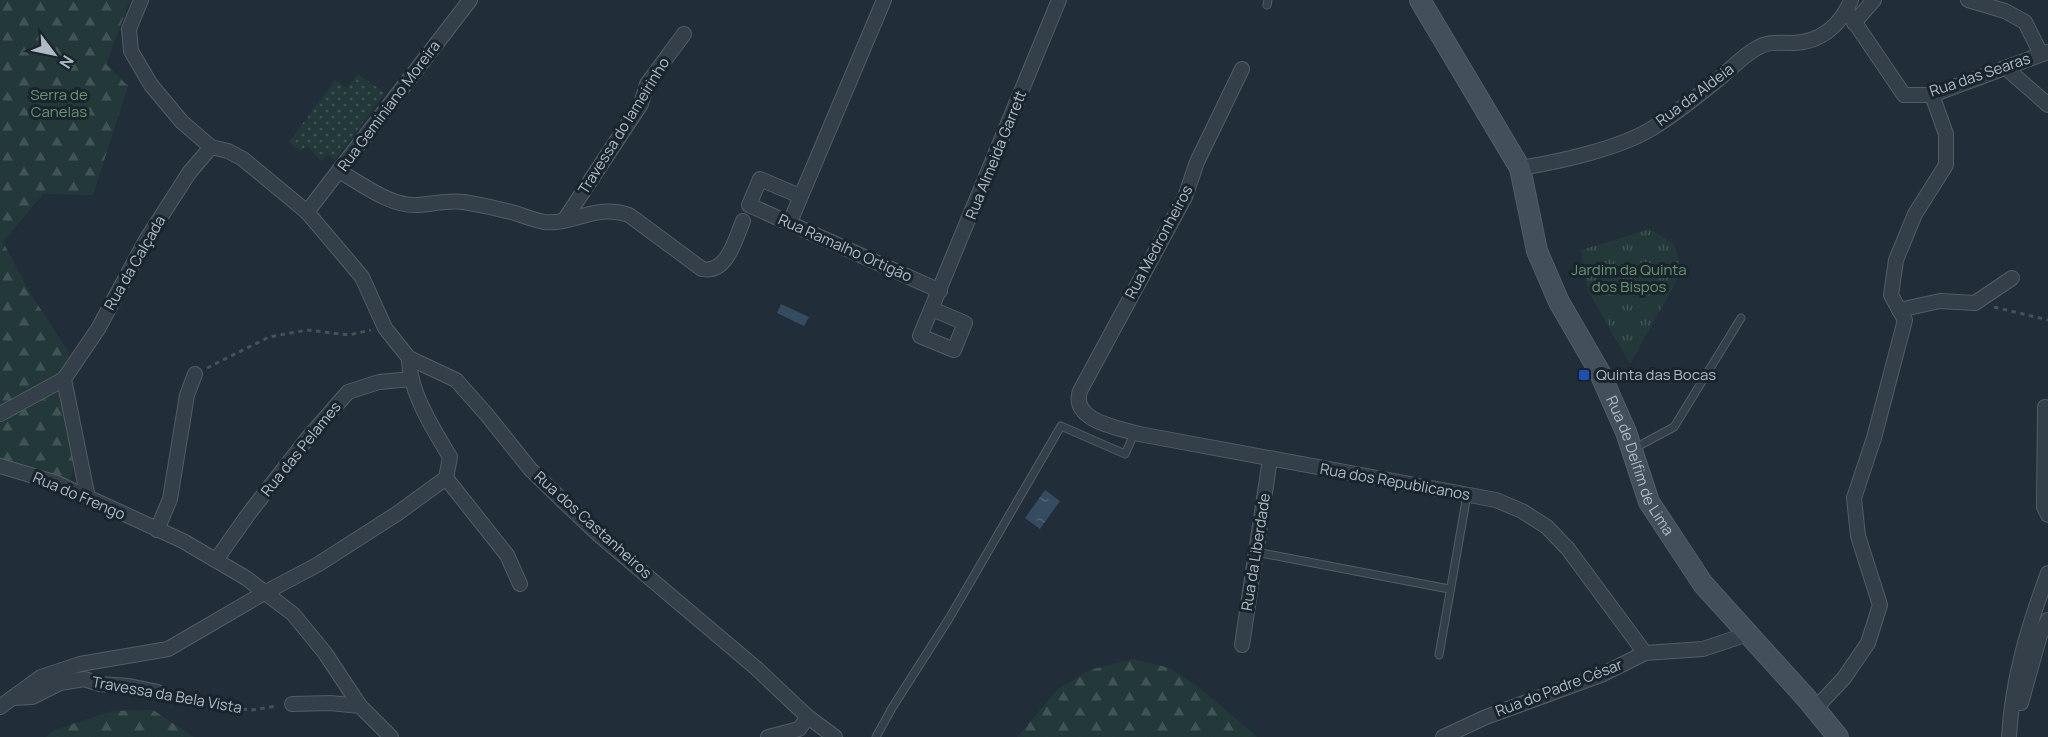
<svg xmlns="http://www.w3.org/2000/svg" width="2048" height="737" font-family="Manrope,sans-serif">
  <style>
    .forest { fill: url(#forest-firs) }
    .park { fill: url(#park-tufts) }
    .garden { fill: url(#garden-dots) }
    .water { fill: url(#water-ripples) }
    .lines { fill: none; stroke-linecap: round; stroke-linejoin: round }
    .service-casing { stroke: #525d66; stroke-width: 9 }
    .minor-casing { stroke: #525d66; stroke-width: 16 }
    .secondary-casing { stroke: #525d66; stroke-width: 22 }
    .path { stroke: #415556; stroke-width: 3; stroke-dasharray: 4.5 4.5; stroke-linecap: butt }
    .service { stroke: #353f49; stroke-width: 7 }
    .minor { stroke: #353f49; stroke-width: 14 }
    .secondary { stroke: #434f5b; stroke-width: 20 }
    .transit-dot { fill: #1a4fb4; stroke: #1a242d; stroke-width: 2 }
    .labels { text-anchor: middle; stroke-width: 6; stroke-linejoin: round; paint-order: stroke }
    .street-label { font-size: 15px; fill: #afbac5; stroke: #1a242d }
    .park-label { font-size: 15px; fill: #67956d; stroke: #1a242d }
    .poi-label { font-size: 15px; fill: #afbac5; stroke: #1a242d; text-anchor: start }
  </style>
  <defs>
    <pattern id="forest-firs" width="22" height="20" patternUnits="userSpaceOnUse" patternTransform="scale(1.5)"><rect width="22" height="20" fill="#233939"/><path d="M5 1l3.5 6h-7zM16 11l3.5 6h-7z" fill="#405454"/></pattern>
    <pattern id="park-tufts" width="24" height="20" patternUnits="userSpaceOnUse" patternTransform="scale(1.5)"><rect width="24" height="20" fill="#233939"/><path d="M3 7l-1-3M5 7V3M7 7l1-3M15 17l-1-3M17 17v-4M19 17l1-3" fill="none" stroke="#405454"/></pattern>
    <pattern id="garden-dots" width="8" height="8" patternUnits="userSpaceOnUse" patternTransform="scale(1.5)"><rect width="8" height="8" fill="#233939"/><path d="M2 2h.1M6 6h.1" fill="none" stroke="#405454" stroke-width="1.8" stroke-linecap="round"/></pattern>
    <pattern id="water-ripples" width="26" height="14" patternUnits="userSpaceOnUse" patternTransform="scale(1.5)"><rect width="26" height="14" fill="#354b5f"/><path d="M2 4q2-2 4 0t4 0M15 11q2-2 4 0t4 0" fill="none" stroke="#506374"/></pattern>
  </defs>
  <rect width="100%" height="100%" fill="#212d38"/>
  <g class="forest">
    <polygon points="0,0 130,0 106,64 128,86 93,195 43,194 3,242 30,293 70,354 72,390 80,440 70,480 34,468 0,461"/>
    <polygon points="1133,659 1170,668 1200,688 1257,737 1017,737 1059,688 1090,670"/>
    <polygon points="153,710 194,737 46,737 54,730 112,711"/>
  </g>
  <polygon class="park" points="1650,229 1674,244 1679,259 1677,280 1630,364 1588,291 1581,250"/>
  <polygon class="garden" points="358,74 385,93 335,160 328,155 321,161 307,146 300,151 289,142 335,80 347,88"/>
  <g class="water">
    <polygon points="781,304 809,317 804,326 777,313"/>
    <polygon points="1045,490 1060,501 1040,529 1025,518"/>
  </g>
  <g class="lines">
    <g class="service-casing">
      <g id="service">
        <polyline points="1267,5 1268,0"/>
        <polyline points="1633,449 1674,427 1741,318"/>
        <polyline points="1256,552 1449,589"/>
        <polyline points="1439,655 1467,495"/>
        <polyline points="876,737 892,708 950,617 1061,426 1125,454 1135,432"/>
      </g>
    </g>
    <g class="minor-casing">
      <g id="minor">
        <polyline points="141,0 129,29 131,51 151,85 182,122 211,147 228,151 243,159 307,212 362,277 385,328 409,358 456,380 487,415 531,470 564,502 600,536 756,668 808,717 835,737"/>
        <polyline points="1968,0 2005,11 2025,22 2041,54"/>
        <polyline points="1847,11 1904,95 1932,95 2048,52"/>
        <polyline points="1854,23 1874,0"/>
        <polyline points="2006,68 2048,105"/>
        <path d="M1242,69L1197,162L1185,197L1080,391C1070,421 1119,428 1139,434L1496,500L1522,511L1547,527L1568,549L1645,653"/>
        <path d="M1520,168C1558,162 1618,149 1651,129C1676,114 1699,95 1721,77C1733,67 1744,55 1757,48C1769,41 1779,43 1792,43C1820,43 1841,25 1851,0"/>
        <path d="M339,171C362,184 391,207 418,205C434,204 447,200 464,202C482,205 500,209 518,214C526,217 535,220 544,222C575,225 595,203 629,215L702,269C727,274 735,240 743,221"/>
        <polyline points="800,196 760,179 749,205 940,291"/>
        <polyline points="307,212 470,0"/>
        <polyline points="565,219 641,104 647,84 684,34"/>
        <polyline points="790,222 884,0"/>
        <polyline points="932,309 965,323 954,350 920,336 1059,0"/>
        <polyline points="1899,310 1940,301 1975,303 2012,278"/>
        <polyline points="2045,407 2044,507 2048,515"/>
        <polyline points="0,414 64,379"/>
        <polyline points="0,466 57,483 183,541 246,578 293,614 325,653 360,706 391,737"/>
        <polyline points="446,478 507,555 520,584"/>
        <polyline points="88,498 64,379 98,329 146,240 189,173 211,147"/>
        <polyline points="157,530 170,499 187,395 195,374"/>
        <polyline points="216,560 250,512 307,439 348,392 379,382 412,379"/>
        <polyline points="1242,645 1270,459"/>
        <polyline points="12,698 32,697 60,683 84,679 100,684 129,686 158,692"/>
        <polyline points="2021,703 2040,635 2048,620"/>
        <polyline points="292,704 330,703 360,706"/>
        <path d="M0,707L41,677L80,664L168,649L264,593L317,565L398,513L446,478L450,457C433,429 409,391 409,358"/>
        <polyline points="1815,709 1844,678 1868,643 1880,605 1858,536 1854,498 1874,438 1905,320 1891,295 1896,260 1915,214 1946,165 1946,134 1932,95"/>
        <polyline points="768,737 799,729 808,717"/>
        <polyline points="1443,737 1486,717 1601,675 1645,653 1703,649 1748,634"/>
        <path d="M2009,737C2012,680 2028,627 2048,573"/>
      </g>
    </g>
    <g class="secondary-casing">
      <g id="secondary">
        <path id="s1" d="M1420,0L1520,168L1537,251L1559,302L1599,371L1626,432L1649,502L1703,584L1807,699L1838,737"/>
      </g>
    </g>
    <g class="path">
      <polyline points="1994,307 2048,320"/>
      <polyline points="207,368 269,337 307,330 349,335 371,330"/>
      <polyline points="172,695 226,708 252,710 277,706"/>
    </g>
    <use href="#service" class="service"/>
    <use href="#minor" class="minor"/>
    <use href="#secondary" class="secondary"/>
  </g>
  <rect class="transit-dot" x="1578" y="369" width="12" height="12" rx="3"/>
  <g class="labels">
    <g class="street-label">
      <text transform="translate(1980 75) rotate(-19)" y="5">Rua das Searas</text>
      <text transform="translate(1695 95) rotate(-37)" y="5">Rua da Aldeia</text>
      <text transform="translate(389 106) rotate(-53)" y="5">Rua Geminiano Moreira</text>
      <text transform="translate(624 126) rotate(-58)" y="5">Travessa do lameirinho</text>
      <text transform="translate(996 155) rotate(-68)" y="5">Rua Almeida Garrett</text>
      <text transform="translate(1159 242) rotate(-62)" y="5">Rua Medronheiros</text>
      <text transform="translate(845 248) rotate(24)" y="5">Rua Ramalho Ortigão</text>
      <text transform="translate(135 263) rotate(-60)" y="5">Rua da Calçada</text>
      <text transform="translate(301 449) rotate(-51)" y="5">Rua das Pelames</text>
      <text dy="5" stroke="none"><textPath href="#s1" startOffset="519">Rua de Delfim de Lima</textPath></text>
      <text transform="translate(1395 482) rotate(10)" y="5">Rua dos Republicanos</text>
      <text transform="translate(79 496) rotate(23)" y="5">Rua do Frengo</text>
      <text transform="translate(593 525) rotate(42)" y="5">Rua dos Castanheiros</text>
      <text transform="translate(1256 552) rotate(-81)" y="5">Rua da Liberdade</text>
      <text transform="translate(1559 688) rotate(-21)" y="5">Rua do Padre César</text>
      <text transform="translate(167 695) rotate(10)" y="5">Travessa da Bela Vista</text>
    </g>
    <g class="park-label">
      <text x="59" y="100">Serra de<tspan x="59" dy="17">Canelas</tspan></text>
      <text x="1629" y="275">Jardim da Quinta<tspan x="1629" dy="17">dos Bispos</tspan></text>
    </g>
    <g class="poi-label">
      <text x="1596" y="380">Quinta das Bocas</text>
    </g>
  </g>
  <g transform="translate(54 54) rotate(122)" stroke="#1a242d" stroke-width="4.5" paint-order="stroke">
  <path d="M0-4.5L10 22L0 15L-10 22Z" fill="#afbac5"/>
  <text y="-9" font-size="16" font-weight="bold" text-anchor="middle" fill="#afbac5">N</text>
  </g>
</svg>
